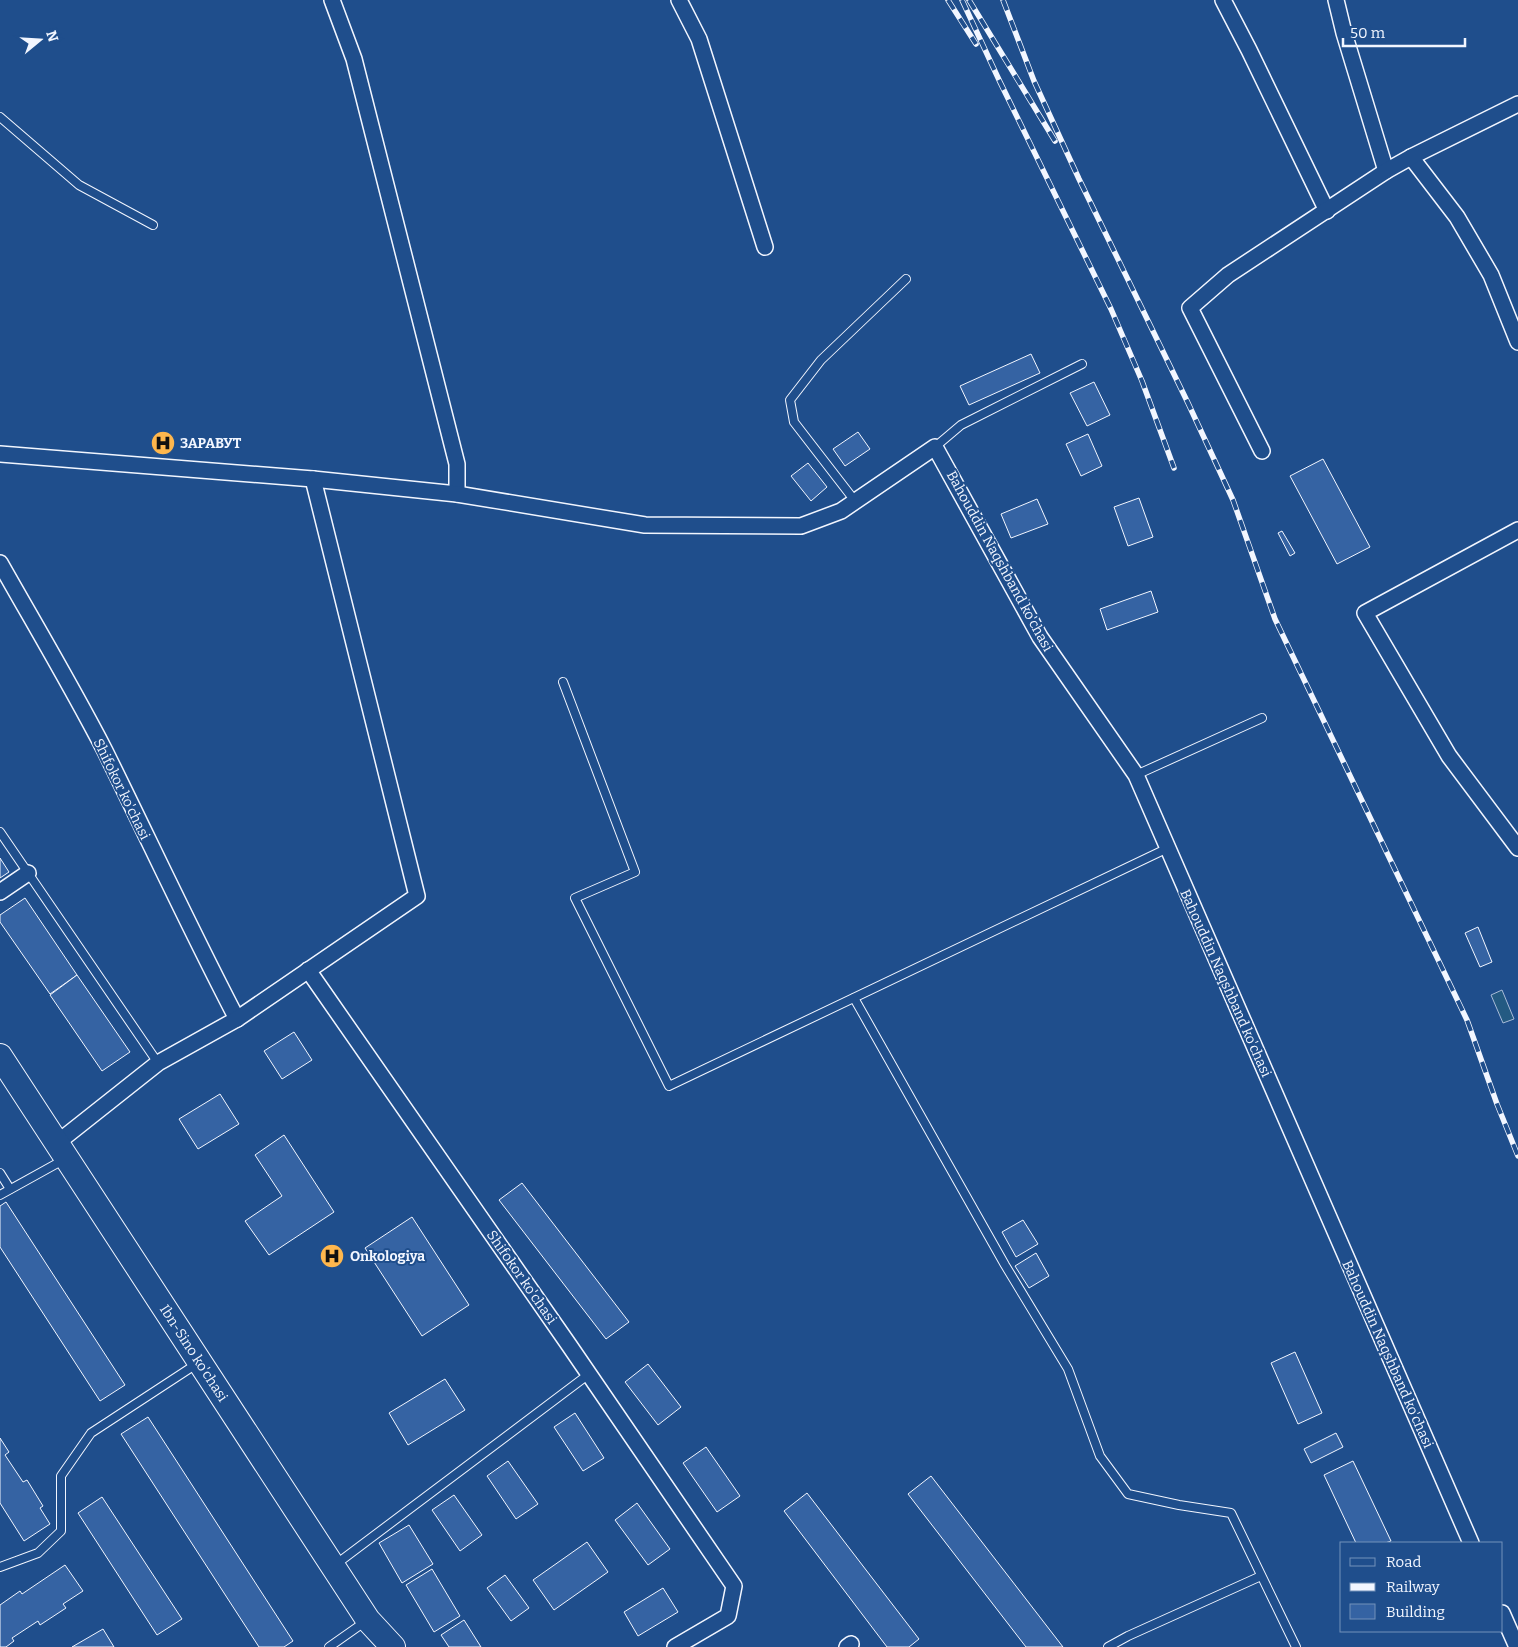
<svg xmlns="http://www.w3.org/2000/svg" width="1518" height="1647" font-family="Bitter,serif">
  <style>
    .green { fill: #245a82; stroke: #a8bbd7 }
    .building { fill: #3563a3; stroke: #f2f6ff }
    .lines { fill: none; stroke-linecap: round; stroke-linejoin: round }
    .lane-casing { stroke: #f2f6ff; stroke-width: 10 }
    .street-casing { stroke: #f2f6ff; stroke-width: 18 }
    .primary-casing { stroke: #f2f6ff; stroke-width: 26 }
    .lane { stroke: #1f4e8c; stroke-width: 8 }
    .street { stroke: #1f4e8c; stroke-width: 15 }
    .primary { stroke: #1f4e8c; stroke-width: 24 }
    .rail-casing { stroke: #f2f6ff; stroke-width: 5.5 }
    .rail { stroke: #1f4e8c; stroke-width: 4; stroke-dasharray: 11; stroke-linecap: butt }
    .labels { text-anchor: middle; stroke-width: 4; stroke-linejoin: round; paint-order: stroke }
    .poi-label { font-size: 14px; font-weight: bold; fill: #f2f6ff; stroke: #1f4e8c; text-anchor: start }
    .street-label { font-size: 14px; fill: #f2f6ff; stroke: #1f4e8c }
  </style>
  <rect width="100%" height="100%" fill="#1f4e8c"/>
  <polygon class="green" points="1502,990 1514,1019 1503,1023 1491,995"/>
  <g class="building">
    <polygon points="1031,354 1040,373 969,405 960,386"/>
    <polygon points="1094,382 1110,415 1087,426 1070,393"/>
    <polygon points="858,432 870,449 845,466 833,449"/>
    <polygon points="1088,434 1102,466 1081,476 1066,444"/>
    <polygon points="1323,459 1370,547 1337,564 1290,476"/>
    <polygon points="808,463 827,487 811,501 791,476"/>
    <polygon points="1139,498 1153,537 1128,546 1114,507"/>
    <polygon points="1037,499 1048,524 1011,538 1001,514"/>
    <polygon points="1282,531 1295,553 1290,556 1278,533"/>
    <polygon points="1151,591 1158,612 1107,630 1100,609"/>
    <polygon points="0,858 9,872 0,878"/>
    <polygon points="25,898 77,975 50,994 0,922 0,915"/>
    <polygon points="1478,927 1492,962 1480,967 1465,933"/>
    <polygon points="77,975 130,1052 102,1071 50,995"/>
    <polygon points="294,1032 312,1060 282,1079 264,1051"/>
    <polygon points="220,1094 239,1124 198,1149 179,1119"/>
    <polygon points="284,1135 334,1212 269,1255 245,1221 282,1196 255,1155"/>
    <polygon points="522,1183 629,1322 606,1339 499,1200"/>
    <polygon points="6,1202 125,1385 100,1401 0,1247 0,1206"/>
    <polygon points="412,1217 469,1305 422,1336 365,1248"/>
    <polygon points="1023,1220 1038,1244 1016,1257 1002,1232"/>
    <polygon points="1036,1253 1049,1276 1029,1288 1015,1266"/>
    <polygon points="1295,1352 1322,1413 1298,1424 1271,1363"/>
    <polygon points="648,1364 681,1407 658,1425 625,1382"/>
    <polygon points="445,1379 465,1410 408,1445 389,1413"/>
    <polygon points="575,1413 604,1458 583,1471 554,1427"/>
    <polygon points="148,1417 293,1641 284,1647 259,1647 121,1434"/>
    <polygon points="1336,1433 1343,1447 1311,1463 1304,1449"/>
    <polygon points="0,1438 9,1452 5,1455 23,1482 27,1480 43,1506 40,1508 50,1524 24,1541 0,1503"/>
    <polygon points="706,1447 740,1496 717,1512 683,1463"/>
    <polygon points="508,1461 538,1504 516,1519 487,1476"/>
    <polygon points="1353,1461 1391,1541 1385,1543 1356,1543 1324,1475"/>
    <polygon points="931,1476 1063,1647 1026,1647 908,1494"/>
    <polygon points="807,1493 919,1639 909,1647 887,1647 784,1511"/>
    <polygon points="454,1495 482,1535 460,1551 432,1510"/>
    <polygon points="102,1497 182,1619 157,1635 78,1513"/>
    <polygon points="637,1503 670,1549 648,1565 615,1520"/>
    <polygon points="409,1525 433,1564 402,1583 379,1543"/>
    <polygon points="587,1542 608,1572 554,1610 533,1580"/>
    <polygon points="65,1565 83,1591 63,1604 66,1608 40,1625 38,1621 12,1638 14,1641 6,1647 0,1647 0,1605 20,1591 22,1594"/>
    <polygon points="432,1569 460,1616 434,1632 406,1585"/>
    <polygon points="505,1575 529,1608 511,1621 487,1588"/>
    <polygon points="663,1588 678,1612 638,1636 624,1612"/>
    <polygon points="464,1620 481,1647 449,1647 441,1635"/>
    <polygon points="103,1629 114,1647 72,1647"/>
  </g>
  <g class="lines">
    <g class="lane-casing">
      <g id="lane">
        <polyline points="0,117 79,185 153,225"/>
        <polyline points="935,447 961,425 1082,364"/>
        <polyline points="855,501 794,422 790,400 821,360 906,279"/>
        <polyline points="563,682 635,872 575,898 669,1086 1168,848"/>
        <polyline points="1136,775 1262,718"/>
        <polyline points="0,832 158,1063"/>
        <polyline points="854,998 1005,1265 1068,1369 1100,1456 1128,1494 1179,1505 1231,1513 1296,1647"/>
        <polyline points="0,1173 10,1189"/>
        <polyline points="0,1195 65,1159"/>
        <polyline points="335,1565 589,1374"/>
        <polyline points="0,1567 38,1553 61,1531 61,1476 91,1433 198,1363"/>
        <polyline points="329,1647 366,1621"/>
        <polyline points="1108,1647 1128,1636 1261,1576"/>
      </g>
    </g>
    <g class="street-casing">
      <g id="street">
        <polyline points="332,0 354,59 457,464 457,494"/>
        <polyline points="679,0 699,39 765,247"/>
        <polyline points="1223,0 1249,50 1327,211"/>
        <polyline points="1336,0 1344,33 1386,171"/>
        <polyline points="1411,157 1457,217 1491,275 1518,342"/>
        <polyline points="1262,451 1190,308 1228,275 1386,171 1411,157 1518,104"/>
        <polyline points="0,454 313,479 457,494 645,525 801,526 841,511 935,447 1040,637 1136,775 1471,1543"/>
        <polyline points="1518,530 1365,613 1449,756 1518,848"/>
        <path d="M0,563C35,625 72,687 105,751C149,840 191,931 237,1019"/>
        <polyline points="0,892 28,873"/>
        <polyline points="308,970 569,1345 734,1586 728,1616 675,1647"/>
        <polyline points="57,1143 158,1063 237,1019 417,896 313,479"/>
        <polyline points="1502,1613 1517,1647"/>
        <polyline points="847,1647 851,1644"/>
      </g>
    </g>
    <g class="primary-casing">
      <polyline id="primary" points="0,1056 368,1620 393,1647"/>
    </g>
    <use href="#lane" class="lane"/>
    <use href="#street" class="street"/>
    <use href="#primary" class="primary"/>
    <g class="rail-casing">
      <g id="rail">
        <polyline points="948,0 976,44"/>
        <polyline points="962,0 1000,82 1111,309 1142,381 1174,468"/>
        <polyline points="969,0 1055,141"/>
        <polyline points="1003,0 1034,81 1079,179 1188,403 1233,500 1275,619 1467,1020 1497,1104 1518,1156"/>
      </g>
    </g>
    <use href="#rail" class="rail"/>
  </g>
  <defs>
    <g id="hospital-disc" transform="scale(1.25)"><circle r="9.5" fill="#ffb74d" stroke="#1f4e8c"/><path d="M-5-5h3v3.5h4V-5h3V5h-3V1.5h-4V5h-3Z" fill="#111"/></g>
  </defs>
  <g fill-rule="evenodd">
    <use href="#hospital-disc" x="163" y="443"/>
    <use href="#hospital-disc" x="332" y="1256"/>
  </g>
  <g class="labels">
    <g class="poi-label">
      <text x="180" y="448">ЗАРАВУТ</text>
      <text x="350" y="1261">Onkologiya</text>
    </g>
    <g class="street-label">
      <text transform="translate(1000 561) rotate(61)" y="5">Bahouddin Naqshband ko'chasi</text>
      <text transform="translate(122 789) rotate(64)" y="5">Shifokor ko'chasi</text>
      <text transform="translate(1226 983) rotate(66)" y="5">Bahouddin Naqshband ko'chasi</text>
      <text transform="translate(522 1277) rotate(55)" y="5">Shifokor ko'chasi</text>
      <text transform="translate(194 1353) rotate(57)" y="5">Ibn-Sino ko'chasi</text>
      <text transform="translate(1388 1354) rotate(66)" y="5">Bahouddin Naqshband ko'chasi</text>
    </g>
  </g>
  <rect x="1340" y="1542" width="162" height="90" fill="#1f4e8c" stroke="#7391ba"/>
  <rect x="1350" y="1558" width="25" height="8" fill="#1f4e8c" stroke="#7391ba"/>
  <text x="1386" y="1567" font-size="15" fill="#f2f6ff">Road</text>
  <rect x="1350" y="1583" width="25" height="8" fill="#f2f6ff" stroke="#7391ba"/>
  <text x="1386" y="1592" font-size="15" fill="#f2f6ff">Railway</text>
  <rect x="1350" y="1604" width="25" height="15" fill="#3563a3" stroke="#7391ba"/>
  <text x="1386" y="1617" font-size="15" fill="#f2f6ff">Building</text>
  <g transform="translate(40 40) rotate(72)" stroke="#1f4e8c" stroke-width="4" paint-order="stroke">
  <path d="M0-4L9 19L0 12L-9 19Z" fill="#f2f6ff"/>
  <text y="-8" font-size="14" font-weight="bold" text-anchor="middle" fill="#f2f6ff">N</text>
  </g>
  <path d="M1343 38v8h122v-8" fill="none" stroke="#f2f6ff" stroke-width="2.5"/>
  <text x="1350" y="38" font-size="15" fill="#f2f6ff" stroke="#1f4e8c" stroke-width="4" paint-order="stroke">50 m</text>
</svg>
